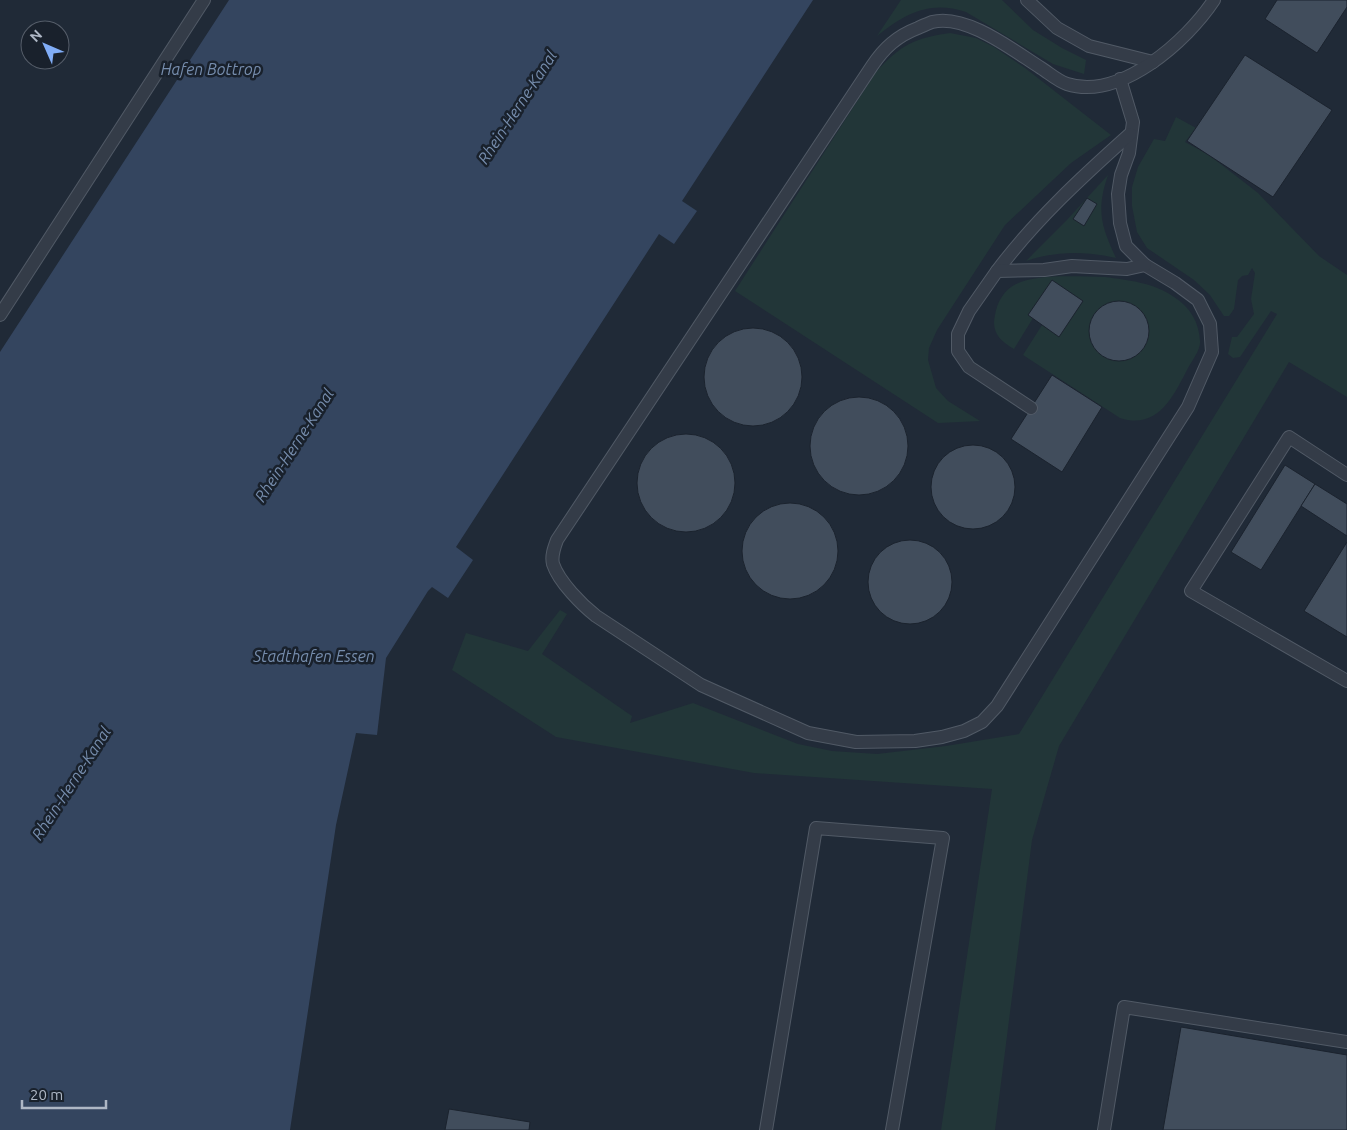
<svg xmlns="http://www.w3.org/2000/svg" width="1347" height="1130" font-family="Ubuntu,sans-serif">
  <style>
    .green { fill: #223638 }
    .water { fill: #34455f }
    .building { fill: #414d5c; stroke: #1b232e }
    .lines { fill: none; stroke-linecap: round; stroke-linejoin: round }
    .lane-casing { stroke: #515a66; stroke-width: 14 }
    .lane { stroke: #343c48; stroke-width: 12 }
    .labels { text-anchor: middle; stroke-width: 5; stroke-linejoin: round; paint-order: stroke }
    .water-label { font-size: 16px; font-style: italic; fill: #768dad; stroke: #19212c }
  </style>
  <rect width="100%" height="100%" fill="#202a37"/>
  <g class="green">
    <path d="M901,0H1002L1033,30L1062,48L1086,60L1084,74L1053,64L966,12C929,0 905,14 877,36Z"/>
    <path d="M950,33L976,38L994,47L1025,68L1111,135L1071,163L1005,225L937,330L929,348L928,360L936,388L948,401L980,421L938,423L735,291L876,72C901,45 914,38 950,33Z"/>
    <polygon points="1176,117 1196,128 1185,142 1209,155 1258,193 1319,256 1347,275 1347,397 1289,362 1059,746 1032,840 995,1130 941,1130 992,789 754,773 556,737 452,670 466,633 528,651 560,610 567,614 542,654 632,716 630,723 693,703 798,744 832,751 877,754 946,746 1019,734 1277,314 1271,311 1240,357 1233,358 1228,354 1232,337 1237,337 1254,314 1251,299 1255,273 1252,268 1248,275 1242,276 1238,280 1234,309 1229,316 1224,316 1210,295 1194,280 1147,248 1137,232 1132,206 1132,187 1138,167 1154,139 1165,141"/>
    <path d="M1108,175C1096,210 1101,226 1116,258C1085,251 1056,251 1026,261L1066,221Z"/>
    <path d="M1105,277C1128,280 1155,283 1174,297C1190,307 1199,322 1200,341C1201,349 1192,361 1188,368C1173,397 1158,430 1120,418L1023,355L1042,325L1059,336L1083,301L1052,280L1028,315L1033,318L1014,349C1000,341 991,332 995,315C997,302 1004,290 1016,284C1040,273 1080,277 1105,277Z"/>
  </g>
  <polygon class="water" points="229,0 813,0 682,201 697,211 674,244 659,234 456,547 473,560 448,598 432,587 428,591 386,658 377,735 356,733 336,825 290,1130 0,1130 0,352"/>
  <g class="building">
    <polygon points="1277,0 1347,0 1347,7 1317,53 1265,19"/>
    <polygon points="1245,55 1332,110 1273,197 1187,141"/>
    <polygon points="1087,198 1097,204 1084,226 1073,219"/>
    <polygon points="1052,280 1083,301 1059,337 1028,315"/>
    <circle cx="1119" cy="331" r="30"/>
    <circle cx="753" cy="377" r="49"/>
    <polygon points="1052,375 1102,407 1062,472 1011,439"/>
    <circle cx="859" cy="446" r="49"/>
    <circle cx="686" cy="483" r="49"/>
    <circle cx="973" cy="487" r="42"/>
    <polygon points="1285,465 1315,484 1261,570 1231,552"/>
    <polygon points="1315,484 1347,504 1347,536 1301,506"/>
    <circle cx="790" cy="551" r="48"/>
    <circle cx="910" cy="582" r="42"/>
    <polygon points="1347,542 1347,637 1304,611"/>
    <polygon points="1181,1027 1347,1055 1347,1130 1163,1130"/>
    <polygon points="449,1109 530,1122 529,1130 445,1130"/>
  </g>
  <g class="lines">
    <g class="lane-casing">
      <g id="lane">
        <polyline points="1027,0 1057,28 1089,46 1153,62"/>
        <path d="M1120,79L1133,122L1129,153L1121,175L1118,194L1120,223L1126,246L1145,265L1175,283L1198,300L1210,324L1212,352L1188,407L997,706L982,722L964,731L942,737L915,741L856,742L808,733L701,685L596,616C582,605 559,582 553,564C551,556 554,548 557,540L872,66C884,48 897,36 918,28C922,26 927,24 932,22C966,13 1014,51 1041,68C1049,73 1058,81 1067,84C1120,101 1187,41 1214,0"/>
        <path d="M997,271C1035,220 1083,176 1130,134"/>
        <polyline points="0,315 204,0"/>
        <polyline points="1031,408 969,367 958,351 958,334 969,311 997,271 1044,270 1072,266 1127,269 1145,265"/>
        <polyline points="1347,475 1289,437 1191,591 1347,681"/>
        <polyline points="766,1130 816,828 943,838 892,1130"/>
        <polyline points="1104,1130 1124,1007 1347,1042"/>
      </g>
    </g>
    <use href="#lane" class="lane"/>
  </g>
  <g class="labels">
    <g class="water-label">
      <text x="211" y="75">Hafen Bottrop</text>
      <text transform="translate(517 107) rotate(-57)" y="6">Rhein-Herne-Kanal</text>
      <text transform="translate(294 445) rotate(-57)" y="6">Rhein-Herne-Kanal</text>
      <text x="314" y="662">Stadthafen Essen</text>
      <text transform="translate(71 783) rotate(-57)" y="6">Rhein-Herne-Kanal</text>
    </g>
  </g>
  <g transform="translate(45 45) rotate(315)"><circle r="24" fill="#19212c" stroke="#555d69"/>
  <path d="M0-4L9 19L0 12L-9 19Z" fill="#81adf7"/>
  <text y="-8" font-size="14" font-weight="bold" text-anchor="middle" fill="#aeb7c5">N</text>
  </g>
  <path d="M22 1100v8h84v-8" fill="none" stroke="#aeb7c5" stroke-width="2.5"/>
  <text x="30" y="1100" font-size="15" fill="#aeb7c5" stroke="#19212c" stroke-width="4" paint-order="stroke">20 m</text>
</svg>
